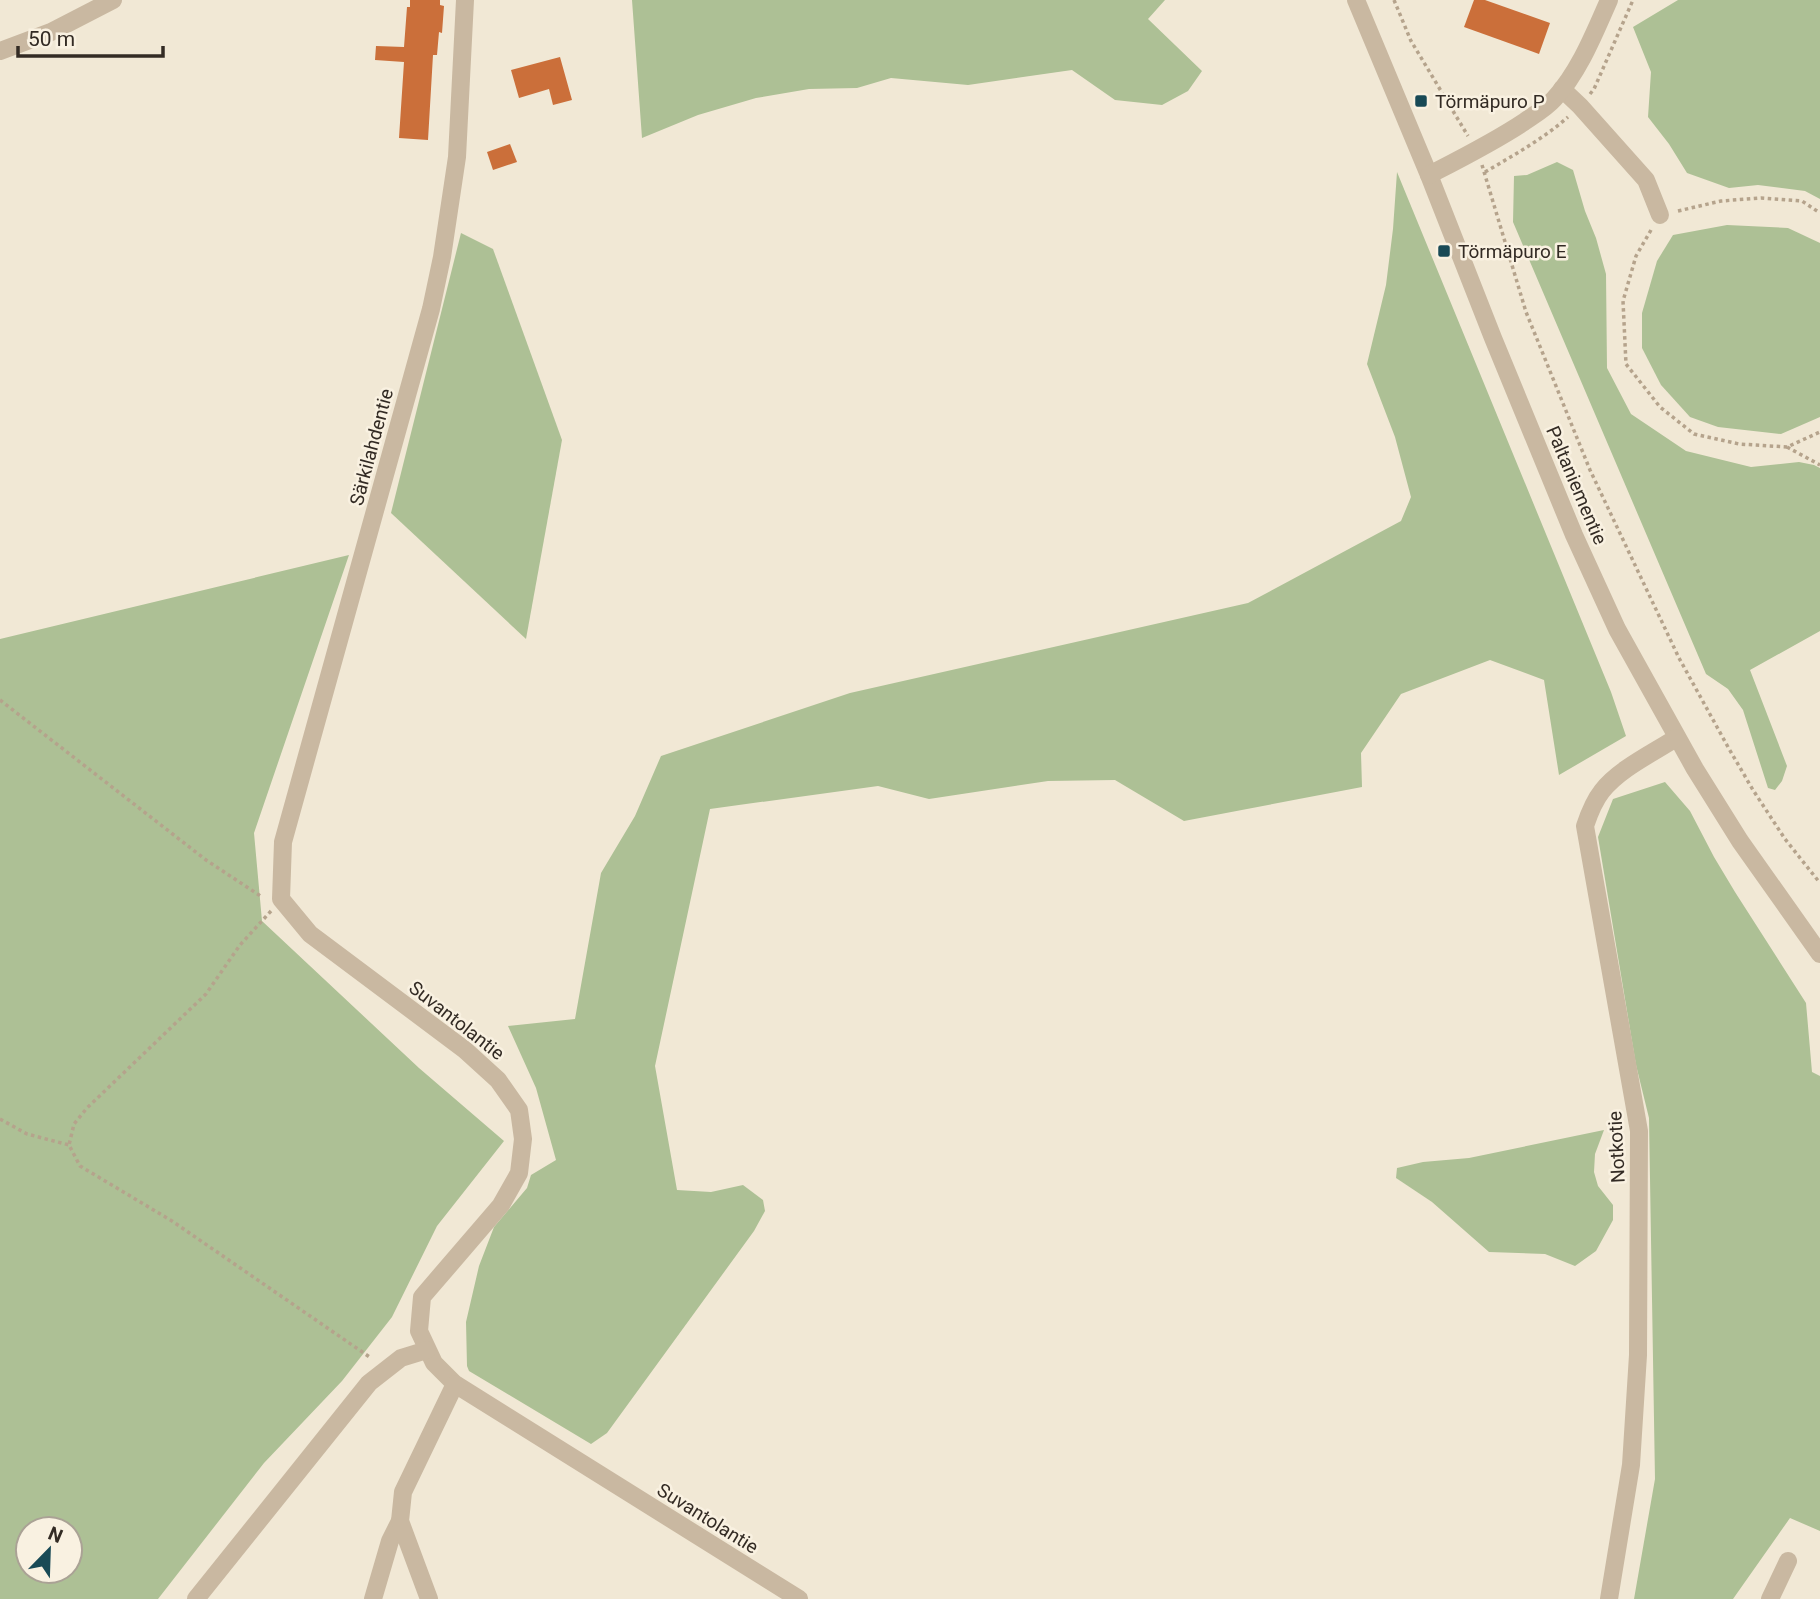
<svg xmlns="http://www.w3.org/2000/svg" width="1820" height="1599" font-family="Roboto,sans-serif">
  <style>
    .green { fill: #adc095; fill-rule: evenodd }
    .building { fill: #cb6f3a }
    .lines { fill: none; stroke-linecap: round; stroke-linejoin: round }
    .path { stroke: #b5a38c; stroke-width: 3.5; stroke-dasharray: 3.5 3.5; stroke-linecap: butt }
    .minor { stroke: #c9b8a1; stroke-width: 18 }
    .poi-dot { fill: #194a56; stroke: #f9f1e1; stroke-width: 2.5 }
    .labels { text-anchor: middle; stroke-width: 5; stroke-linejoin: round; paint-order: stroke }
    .poi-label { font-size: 19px; fill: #332b24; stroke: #f9f1e1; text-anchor: start }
    .street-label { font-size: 19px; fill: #332b24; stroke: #f9f1e1 }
  </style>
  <rect width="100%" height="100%" fill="#f1e8d5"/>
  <g class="green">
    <polygon points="632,0 1165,0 1148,19 1202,71 1188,91 1162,105 1115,100 1072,70 968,85 891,78 857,88 809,89 756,98 698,115 642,138"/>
    <polygon points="1678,0 1820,0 1820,199 1805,191 1758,185 1729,188 1687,173 1669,144 1648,117 1651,72 1633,27"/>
    <polygon points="1557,162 1573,170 1585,211 1596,238 1606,274 1607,368 1631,414 1686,451 1751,467 1799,462 1814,465 1820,468 1820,631 1750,670 1787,766 1782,781 1775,790 1768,788 1743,710 1728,689 1706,674 1513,222 1514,176 1527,175"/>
    <polygon points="1397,172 1611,692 1626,736 1559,775 1544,680 1490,660 1401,694 1361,753 1362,787 1184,821 1115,780 1048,781 929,799 878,786 710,809 655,1066 677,1190 711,1192 743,1185 763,1200 765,1211 754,1231 607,1433 591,1444 469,1371 467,1366 466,1322 479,1266 494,1227 527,1188 531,1175 556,1160 536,1088 508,1026 575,1019 601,873 635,816 661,756 850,693 1248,603 1401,521 1411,497 1395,437 1367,364 1386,285 1393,229"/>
    <polygon points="1727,225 1788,228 1820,243 1820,417 1781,434 1718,427 1690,417 1661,385 1642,348 1642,313 1657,261 1673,235"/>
    <polygon points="461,233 493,249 562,440 526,639 391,513"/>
    <path d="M349,555L254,833L262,921L419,1068L504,1141L437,1226L392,1317L342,1381L264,1463L158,1599H0V639ZM28,1529H70V1571H28Z"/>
    <polygon points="1665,782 1690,811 1714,857 1735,892 1806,1003 1812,1072 1820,1076 1820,1531 1790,1518 1733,1599 1634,1599 1655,1479 1649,1118 1636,1065 1598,837 1613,799"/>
    <polygon points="1604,1130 1595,1154 1594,1172 1598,1186 1613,1205 1613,1220 1596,1251 1575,1266 1545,1254 1489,1252 1432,1202 1396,1178 1397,1168 1423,1162 1469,1158"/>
  </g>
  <g class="building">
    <polygon points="410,0 440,0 440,5 444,6 442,33 439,32 437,55 433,55 428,140 399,138 404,62 375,60 376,46 404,47 407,7 410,7"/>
    <polygon points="1474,0 1485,0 1550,23 1539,54 1464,27"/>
    <polygon points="560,57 572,100 553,105 549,89 519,98 511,70"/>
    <polygon points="510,144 517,162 493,170 487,152"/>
  </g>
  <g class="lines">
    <g class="path">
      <polyline points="1394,0 1411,41 1468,136"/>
      <polyline points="1590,94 1594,89 1633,0"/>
      <polyline points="1482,165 1526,312 1590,470 1679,658 1728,747 1753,790 1785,839 1820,883"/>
      <path d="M1485,172C1514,155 1543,139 1568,117"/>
      <polyline points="1678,211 1721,201 1761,198 1802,201 1820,213"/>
      <polyline points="1651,230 1636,256 1623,301 1626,364 1660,407 1694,434 1739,444 1787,447 1820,432"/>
      <polyline points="1787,447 1820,465"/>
      <polyline points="0,700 206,860 262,897"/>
      <polyline points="271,911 240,945 206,994 87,1108 74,1124 69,1145 80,1166 172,1221 371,1358"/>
      <polyline points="0,1119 27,1134 69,1145"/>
    </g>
    <g class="minor">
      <polyline points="465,0 457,157 442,257 431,309 283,842 281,899 310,934 465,1050 498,1080 519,1110 523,1139 519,1173 501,1205 422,1297 419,1331 434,1363 455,1384 799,1599"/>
      <polyline points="1356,0 1429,175 1493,338 1574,535 1617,629 1695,769 1740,841 1820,954"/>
      <polyline points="0,51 51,32 113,0"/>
      <polyline points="1562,89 1580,106 1646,180 1660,215"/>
      <path d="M1429,175C1462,158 1494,142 1524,122C1534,115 1546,108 1554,99C1579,72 1594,34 1609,0"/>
      <polyline points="196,1599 369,1383 401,1358 427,1350"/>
      <polyline points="373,1599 390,1541 400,1521"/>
      <polyline points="429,1599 400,1521 403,1492 455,1384"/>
      <path d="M1609,1599L1631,1465L1638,1355L1639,1131L1585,826C1589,814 1594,801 1602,791C1619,769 1653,753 1676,738"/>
      <polyline points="1770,1599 1788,1561"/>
    </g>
  </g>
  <g class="poi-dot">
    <rect x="1414" y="94" width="14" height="14" rx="3.5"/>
    <rect x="1437" y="244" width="14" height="14" rx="3.5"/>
  </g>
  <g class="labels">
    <g class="poi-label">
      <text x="1435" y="108">Törmäpuro P</text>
      <text x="1458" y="258">Törmäpuro E</text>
    </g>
    <g class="street-label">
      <text transform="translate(371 447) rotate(-75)" y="7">Särkilahdentie</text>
      <text transform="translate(1577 485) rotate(67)" y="7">Paltaniementie</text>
      <text transform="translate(457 1020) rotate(38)" y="7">Suvantolantie</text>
      <text transform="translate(1616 1147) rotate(-93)" y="7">Notkotie</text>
      <text transform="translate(708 1518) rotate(32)" y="7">Suvantolantie</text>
    </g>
  </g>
  <g transform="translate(49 1550) rotate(23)"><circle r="33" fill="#f9f1e1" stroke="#aaa295" stroke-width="2"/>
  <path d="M0-5L12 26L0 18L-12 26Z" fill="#194a56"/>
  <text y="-10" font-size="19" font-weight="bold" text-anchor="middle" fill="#332b24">N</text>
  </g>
  <path d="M18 46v10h145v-10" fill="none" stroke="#332b24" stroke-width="3.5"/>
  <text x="28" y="46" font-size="21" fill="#332b24" stroke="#f9f1e1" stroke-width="5" paint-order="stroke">50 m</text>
</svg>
